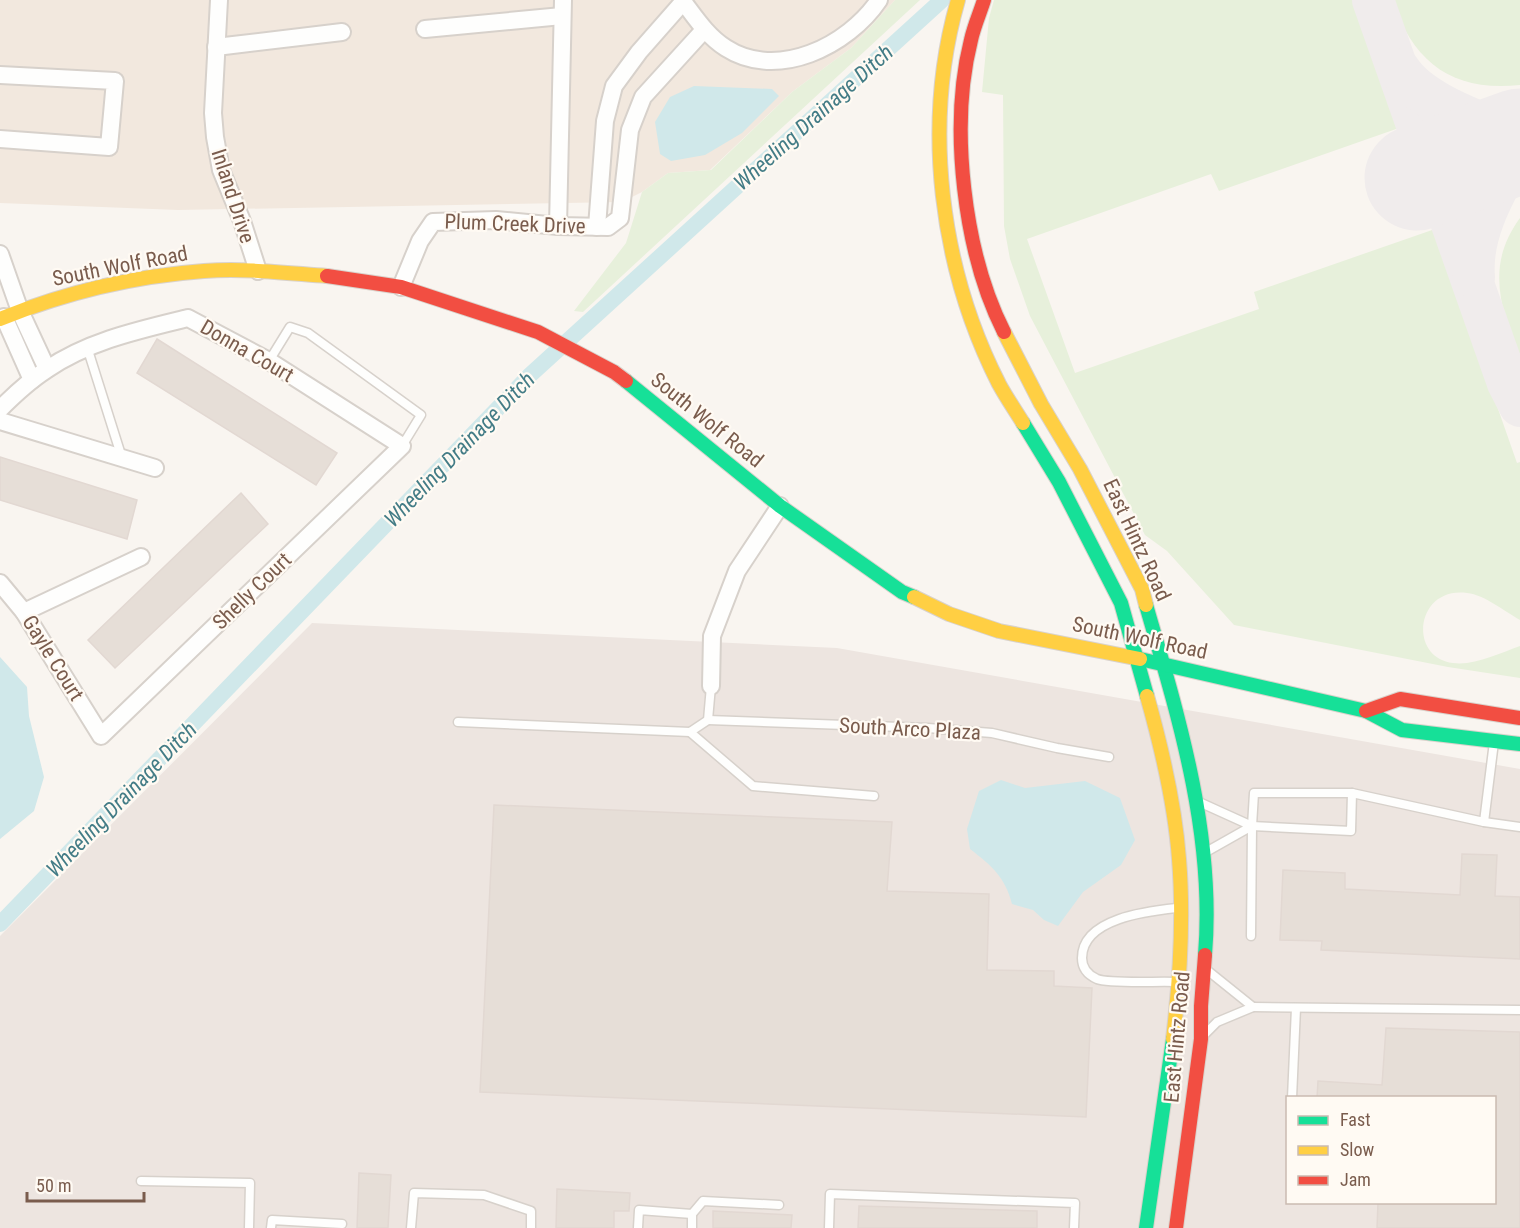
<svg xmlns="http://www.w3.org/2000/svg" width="1520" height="1228" font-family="'Roboto Condensed',sans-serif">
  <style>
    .residential { fill: #f2e8de }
    .industrial { fill: #ede5e0; fill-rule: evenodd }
    .green { fill: #e7f0db }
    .water { fill: #d0e8ea }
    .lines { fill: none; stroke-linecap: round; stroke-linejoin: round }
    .canal { stroke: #d0e8ea; stroke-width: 16 }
    .taxiway { stroke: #f0ecec; stroke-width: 42 }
    .runway { stroke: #f0ecec; stroke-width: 105 }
    .building { fill: #e6ded7; stroke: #e2d8d2; stroke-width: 1.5 }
    .lane-casing { stroke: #d7d1cb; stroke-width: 11 }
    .street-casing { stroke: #d7d1cb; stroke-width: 20 }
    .fast-casing { stroke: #d9d2cb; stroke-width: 16 }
    .slow-casing { stroke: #d9d2cb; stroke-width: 16 }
    .jam-casing { stroke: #d9d2cb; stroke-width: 16 }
    .lane { stroke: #fefefd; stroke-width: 8 }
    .street { stroke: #fefefd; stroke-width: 16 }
    .fast { stroke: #16e098; stroke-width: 14 }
    .slow { stroke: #ffcf43; stroke-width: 14 }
    .jam { stroke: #f24e42; stroke-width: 14 }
    .labels { text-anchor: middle; stroke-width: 4.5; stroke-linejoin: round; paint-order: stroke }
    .street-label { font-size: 21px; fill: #7a5c4d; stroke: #fffaf3 }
    .water-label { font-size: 22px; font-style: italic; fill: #437c86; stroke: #fffaf3 }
  </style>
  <rect width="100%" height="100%" fill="#f9f5f0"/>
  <polygon class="residential" points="0,0 895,0 851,48 792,92 710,170 668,173 642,192 622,202 178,210 0,203"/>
  <path class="industrial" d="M312,623L837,648L1520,769V1228H0V936ZM1288,1098H1494V1202H1288Z"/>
  <g class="green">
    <polygon points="895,0 920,0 583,312 574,311 626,243 642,192 668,173 711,170 792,92 851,48"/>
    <path d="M994,0H1355L1399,128L1219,191L1211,174L1027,239L1075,373L1259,309L1254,292L1435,229L1517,463L1520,462V620C1504,611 1485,595 1467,593C1416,586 1407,657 1453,663C1474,666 1500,653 1520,646V678L1448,667L1234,625L1167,551L1145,535L1030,316L1010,259L1004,226L1003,95L982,92L989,18Z"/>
    <path d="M1392,0H1520V85C1452,92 1414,63 1392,0Z"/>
    <path d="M1520,218V362C1502,310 1484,267 1520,218Z"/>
  </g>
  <g class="water">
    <polygon points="694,86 772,89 779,96 742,133 705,155 671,161 660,154 655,122 670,97"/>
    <polygon points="0,657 27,687 29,716 44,777 34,811 0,839"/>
    <path d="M1001,780L1025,788L1085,781L1120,798L1135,840L1121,865L1083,892L1058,926L1044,920L1033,910L1012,904C1005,877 992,866 970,849L967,829L979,791Z"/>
  </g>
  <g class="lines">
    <polyline class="canal" points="0,924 529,376 942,0"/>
    <g class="taxiway">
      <polyline points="1373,0 1508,383 1520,406"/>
      <path d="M1399,69C1421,104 1482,122 1520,139"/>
      <path d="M1474,277C1470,229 1499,186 1520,145"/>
    </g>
    <polyline class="runway" points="1417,178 1520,141"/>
  </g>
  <g class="building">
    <polygon points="157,339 337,453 316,485 137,373"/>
    <polygon points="0,457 137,500 127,539 0,500"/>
    <polygon points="241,493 268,524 115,668 88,640"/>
    <polygon points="494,805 892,822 887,891 989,894 987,970 1054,971 1054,986 1092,988 1086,1117 480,1092"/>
    <polygon points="1462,854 1497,855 1495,896 1520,897 1520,959 1321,950 1322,941 1280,940 1283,870 1345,873 1345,889 1460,895"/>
    <polygon points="1386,1028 1520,1032 1520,1228 1377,1228 1378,1203 1494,1203 1494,1098 1317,1098 1318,1081 1382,1085"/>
    <polygon points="359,1173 391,1175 388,1228 357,1228"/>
    <polygon points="557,1189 630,1193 629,1211 614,1211 614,1228 556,1228"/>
    <polygon points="859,1206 1037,1211 1037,1228 858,1228"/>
    <polygon points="713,1211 792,1215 791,1228 713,1228"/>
  </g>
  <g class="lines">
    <g class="lane-casing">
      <g id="lane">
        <polyline points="87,347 122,458"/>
        <polyline points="269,361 290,327 308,333 421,415 402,446"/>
        <polyline points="708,720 928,728 992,733 1057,748 1109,757"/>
        <polyline points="458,722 690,732 708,720 711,686"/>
        <polyline points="690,732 753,786 874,796"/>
        <polyline points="1199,802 1252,826 1206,852"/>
        <polyline points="1484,822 1520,827"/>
        <polyline points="1252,826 1351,831 1352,793"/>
        <polyline points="1251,936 1252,826 1254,793 1352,793 1484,822 1494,742"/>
        <path d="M1176,982C1159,981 1110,984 1097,979C1088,975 1082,968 1082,958C1082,918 1149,911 1177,908"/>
        <polyline points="1253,1007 1520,1010"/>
        <polyline points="1205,1034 1217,1022 1253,1007 1207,970"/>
        <polyline points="1292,1098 1296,1008"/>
        <polyline points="141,1181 250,1183 249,1228"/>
        <polyline points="692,1214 703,1201 779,1205"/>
        <polyline points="271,1228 272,1220 342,1224"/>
        <polyline points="411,1228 414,1193 484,1195 531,1211 531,1228"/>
        <polyline points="638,1228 639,1210 692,1214 692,1228"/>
        <polyline points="829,1228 830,1194 1075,1203 1074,1228"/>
      </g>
    </g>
    <g class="street-casing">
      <g id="street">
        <polyline points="219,0 213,113 215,137 221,170 242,221 258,271"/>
        <path d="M682,0C695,17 707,36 726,48C777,81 848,46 879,0"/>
        <polyline points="425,29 562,16"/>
        <polyline points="216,47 342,32"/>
        <polyline points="0,75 115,81 109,147 0,139"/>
        <polyline points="558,226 563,0"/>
        <polyline points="597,227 605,121 614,86 639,52 683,2"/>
        <polyline points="0,254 20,311 47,369"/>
        <polyline points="401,287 420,241 433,222 496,220 558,226 608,227 620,218 630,130 643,97 704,30"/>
        <polyline points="4,317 32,380"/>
        <path d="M0,409C14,395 29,381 46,370C88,341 139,330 188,318L269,361L402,446L101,736L24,612L0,583"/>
        <polyline points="0,421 155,468"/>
        <polyline points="24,612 141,557"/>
        <polyline points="711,686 712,636 737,571 780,506"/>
      </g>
    </g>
    <g class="fast-casing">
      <g id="fast">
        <polyline points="626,381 780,506 902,592 914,597"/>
        <polyline points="1023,423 1059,482 1121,603 1147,696"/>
        <path d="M1146,605C1179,718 1215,836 1205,955"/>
        <polyline points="1140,659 1366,711 1402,730 1520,744"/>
        <polyline points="1146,1228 1173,1039"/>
      </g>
    </g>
    <g class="slow-casing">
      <g id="slow">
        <path d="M958,0C922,125 940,268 999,384C1006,397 1015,410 1023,423"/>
        <path d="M0,319C64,293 135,276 204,271C245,268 286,273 327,276"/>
        <polyline points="1004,332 1041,404 1080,469 1142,589 1146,605"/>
        <polyline points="914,597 949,614 999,631 1140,659"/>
        <path d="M1147,696C1162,749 1175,805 1179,859C1184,919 1180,980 1173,1039"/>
      </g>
    </g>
    <g class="jam-casing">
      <g id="jam">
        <path d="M984,0C980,13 974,26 971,40C949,127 964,253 1004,332"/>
        <polyline points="327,276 401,287 538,332 614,372 626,381"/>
        <polyline points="1366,711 1400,699 1520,718"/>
        <polyline points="1176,1228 1201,1039 1201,1006 1205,955"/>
      </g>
    </g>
    <use href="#lane" class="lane"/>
    <use href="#street" class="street"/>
    <use href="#fast" class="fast"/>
    <use href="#slow" class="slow"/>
    <use href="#jam" class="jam"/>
  </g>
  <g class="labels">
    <g class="street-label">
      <text transform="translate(233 196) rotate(72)" y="7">Inland Drive</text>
      <text transform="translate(515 224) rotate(2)" y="7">Plum Creek Drive</text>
      <text transform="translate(120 266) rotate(-11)" y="7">South Wolf Road</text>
      <text transform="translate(247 351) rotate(30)" y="7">Donna Court</text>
      <text transform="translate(707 420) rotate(39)" y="7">South Wolf Road</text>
      <text transform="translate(1137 540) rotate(65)" y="7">East Hintz Road</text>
      <text transform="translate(252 591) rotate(-44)" y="7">Shelly Court</text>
      <text transform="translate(1140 638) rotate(12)" y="7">South Wolf Road</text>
      <text transform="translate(53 658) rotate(58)" y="7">Gayle Court</text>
      <text transform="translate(910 729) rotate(3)" y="7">South Arco Plaza</text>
      <text transform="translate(1177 1037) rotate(-85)" y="7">East Hintz Road</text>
    </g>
    <g class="water-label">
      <text transform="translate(813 117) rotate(-42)" y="8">Wheeling Drainage Ditch</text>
      <text transform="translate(459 449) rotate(-46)" y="8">Wheeling Drainage Ditch</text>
      <text transform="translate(121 799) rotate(-46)" y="8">Wheeling Drainage Ditch</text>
    </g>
  </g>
  <rect x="1286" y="1096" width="210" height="108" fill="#fffaf3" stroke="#cabbb1" stroke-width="1.5"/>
  <rect x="1298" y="1116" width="30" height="9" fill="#16e098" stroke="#cabbb1" stroke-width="1.5"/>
  <text x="1340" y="1126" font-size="18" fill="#7a5c4d">Fast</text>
  <rect x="1298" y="1146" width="30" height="9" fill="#ffcf43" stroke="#cabbb1" stroke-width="1.5"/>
  <text x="1340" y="1156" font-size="18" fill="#7a5c4d">Slow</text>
  <rect x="1298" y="1176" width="30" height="9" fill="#f24e42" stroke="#cabbb1" stroke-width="1.5"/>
  <text x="1340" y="1186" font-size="18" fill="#7a5c4d">Jam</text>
  <path d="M27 1192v9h117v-9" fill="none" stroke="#7a5c4d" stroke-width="3"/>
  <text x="36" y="1192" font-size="18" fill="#7a5c4d" stroke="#fffaf3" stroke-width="4.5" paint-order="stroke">50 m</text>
</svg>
